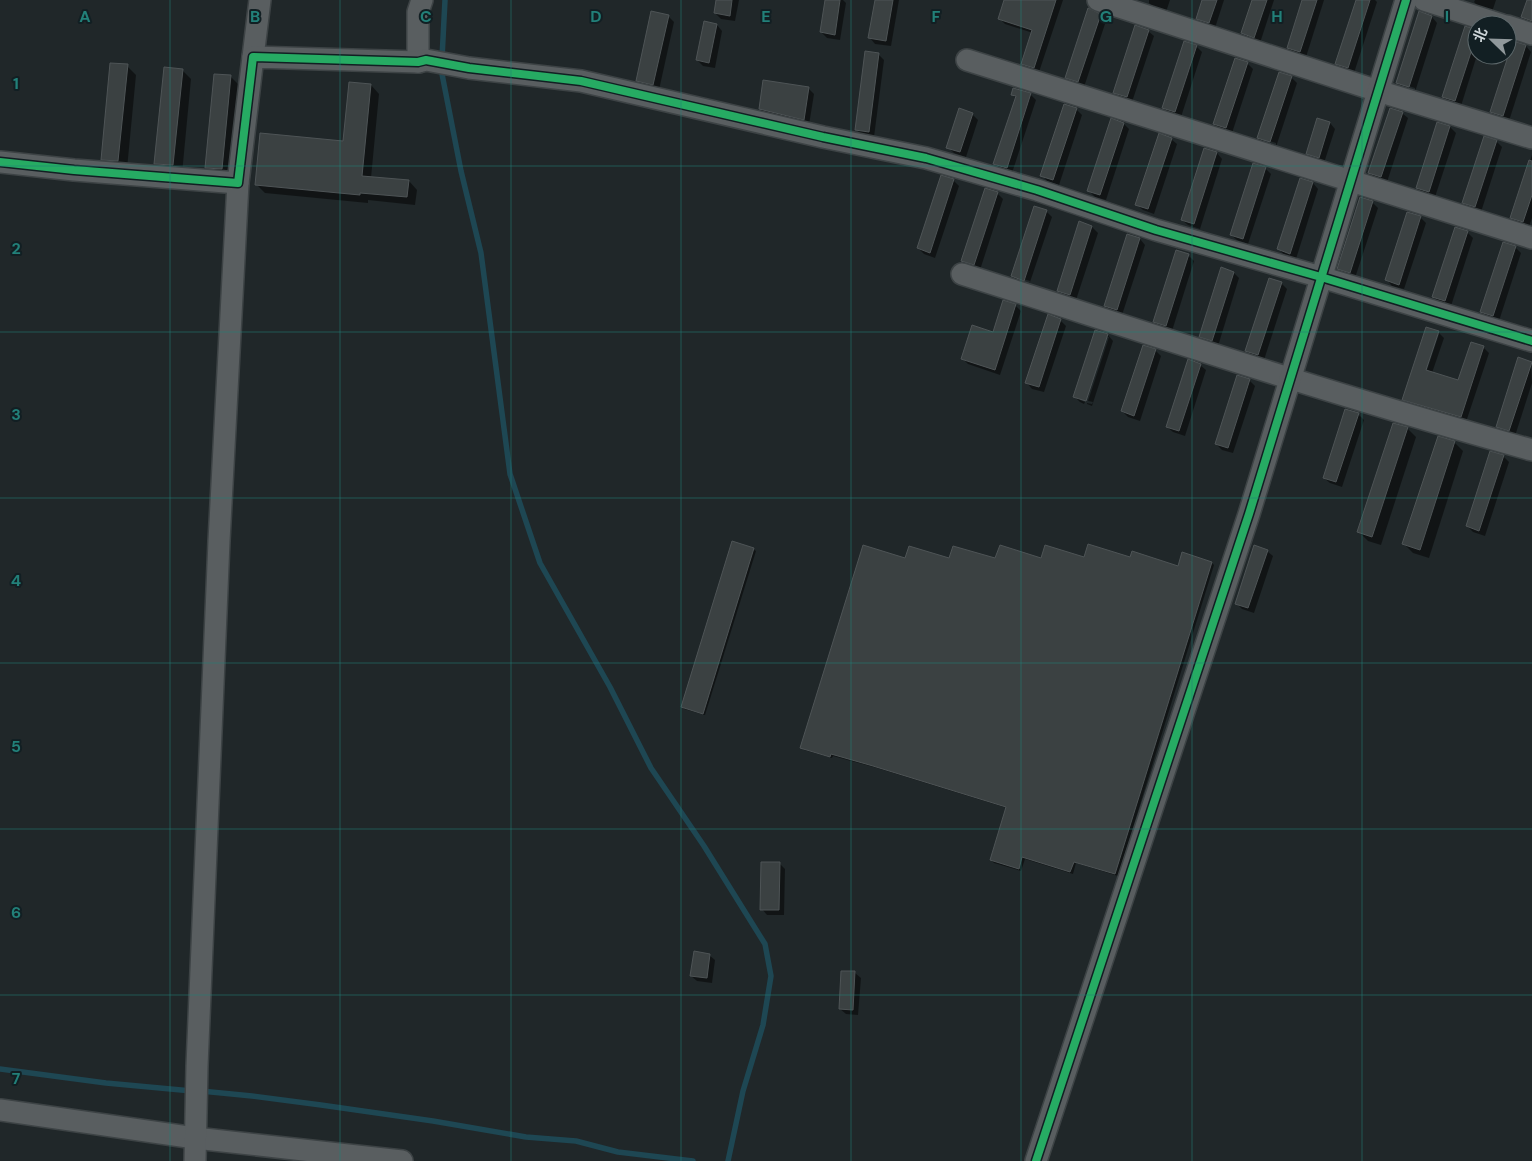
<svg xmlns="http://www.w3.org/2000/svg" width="1532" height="1161" font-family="'DM Sans','Noto Sans SC',sans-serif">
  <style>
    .shadow { fill: #0007; fill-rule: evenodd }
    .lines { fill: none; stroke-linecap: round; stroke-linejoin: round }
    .stream { stroke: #1e4753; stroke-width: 5.5 }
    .building { fill: #3b4142; stroke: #4e5456 }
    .minor-casing { stroke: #3d4345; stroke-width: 24 }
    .minor { stroke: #595e60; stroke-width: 21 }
    .cycleway-casing { stroke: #121f23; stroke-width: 11 }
    .cycleway { stroke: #26ab63; stroke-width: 8 }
    .grid { fill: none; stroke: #228079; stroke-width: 1; stroke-opacity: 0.55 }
    .grid-label { font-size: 16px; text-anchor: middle; font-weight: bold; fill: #228079; stroke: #121f23; stroke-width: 4; stroke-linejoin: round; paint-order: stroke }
  </style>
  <rect width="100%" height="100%" fill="#202729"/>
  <g class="shadow">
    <polygon points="717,0 739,0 735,21 721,19 715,13"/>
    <polygon points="826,0 843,0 846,3 840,40 827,38 821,32"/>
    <polygon points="876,0 899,0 891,46 875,44 870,38"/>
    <polygon points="1006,0 1063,0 1039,72 1028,69 1023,64 1033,33 1005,24 1000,19"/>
    <polygon points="1149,0 1170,0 1166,12 1154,8 1149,3"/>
    <polygon points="1203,0 1224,0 1215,28 1203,24 1197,18"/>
    <polygon points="1254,0 1274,0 1260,43 1249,39 1243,33"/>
    <polygon points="1304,0 1324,0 1306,57 1294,54 1288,48"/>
    <polygon points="1357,0 1375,0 1377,2 1354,73 1342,69 1336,63"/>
    <polygon points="1475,0 1496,0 1492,12 1480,8 1474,2"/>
    <polygon points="1528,0 1532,0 1532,24 1528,23 1522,17"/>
    <polygon points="1100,15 1106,21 1084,87 1073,83 1067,78"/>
    <polygon points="668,16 674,22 659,90 643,86 637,80"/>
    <path d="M1432,17L1437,23L1415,92L1403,88L1397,83ZM1402,84L1415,88V90L1402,86Z"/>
    <polygon points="717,25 722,31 715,68 703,66 697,60"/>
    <polygon points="1148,31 1154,36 1132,102 1121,98 1115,93"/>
    <polygon points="1477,31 1477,55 1461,106 1449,103 1443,97"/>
    <polygon points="1514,43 1526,46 1531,52 1509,121 1497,117 1491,112"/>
    <polygon points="1196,46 1202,52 1181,117 1169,114 1164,108"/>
    <polygon points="878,54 884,60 874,137 862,135 856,129"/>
    <polygon points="1247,63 1253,69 1232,133 1220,130 1214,124"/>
    <polygon points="127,66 136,75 127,169 111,168 102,159"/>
    <polygon points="182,70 191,79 182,174 165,172 156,163"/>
    <polygon points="216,75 231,77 240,86 231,177 215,176 206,167"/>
    <path d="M1291,77L1297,83L1276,147L1264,144L1258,138ZM1263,139L1276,143V145L1263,142Z"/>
    <polygon points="371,85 379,94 371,178 409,181 417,190 415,205 368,200 368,203 265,193 256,184 345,142"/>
    <polygon points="808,88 814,94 809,125 766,115 760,109"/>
    <polygon points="1030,94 1036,100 1012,173 1001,170 995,164 1016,98 1013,95"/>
    <polygon points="1076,109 1082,115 1059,185 1047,181 1042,175"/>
    <polygon points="1402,113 1408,118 1387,182 1375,179 1370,173"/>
    <polygon points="972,114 978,120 966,157 954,153 948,147"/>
    <polygon points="1330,123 1335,129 1324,163 1313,159 1307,153"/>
    <polygon points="1124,124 1129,129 1106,200 1095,197 1089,191"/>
    <polygon points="1438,124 1450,127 1456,133 1435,197 1423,194 1417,188"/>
    <polygon points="1171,139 1177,144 1154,214 1143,210 1137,205"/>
    <polygon points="1496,141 1502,147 1481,212 1469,208 1464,203"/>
    <polygon points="1217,153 1222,159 1200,229 1188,225 1182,220"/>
    <polygon points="1532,155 1532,218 1529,227 1517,223 1512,218"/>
    <polygon points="1265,168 1271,174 1248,244 1237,240 1231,235"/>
    <polygon points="953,180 959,186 935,258 924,254 918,248"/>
    <polygon points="1301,180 1313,183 1318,189 1296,259 1284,255 1279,249"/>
    <polygon points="997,193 1003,199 980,270 969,267 963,262"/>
    <polygon points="1372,202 1378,208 1355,278 1344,274 1338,268"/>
    <path d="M1046,211L1052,217L1029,285L1018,282L1012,276ZM1017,277L1030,281L1029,284L1017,280Z"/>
    <polygon points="1420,217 1426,223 1404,289 1392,286 1387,280"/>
    <polygon points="1080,223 1092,227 1098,233 1076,300 1064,296 1058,291"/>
    <polygon points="1467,232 1473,238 1451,306 1439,302 1433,297"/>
    <polygon points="1128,235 1140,239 1145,245 1122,315 1111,312 1105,306"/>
    <polygon points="1515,247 1521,253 1499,321 1487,317 1481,312"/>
    <polygon points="1177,252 1189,256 1194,261 1172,331 1160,327 1154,322"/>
    <polygon points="1234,273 1239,278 1218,346 1206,342 1200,336"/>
    <polygon points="1281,283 1287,289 1264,360 1252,357 1247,351"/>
    <polygon points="1015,305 1021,311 1000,375 968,364 962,358 994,334"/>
    <polygon points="1060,320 1066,326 1044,392 1032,389 1027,383"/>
    <path d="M1426,328L1438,332L1444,338L1432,373L1459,382L1472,343L1483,347L1489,353L1466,422L1409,405L1403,399ZM1436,334H1439L1425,376L1423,375Z"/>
    <polygon points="1096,331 1108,335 1113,341 1092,406 1087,404 1087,403 1092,404 1093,402 1088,401 1109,337 1106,337 1080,398 1080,400 1085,402 1084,404 1080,402 1075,397"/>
    <polygon points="1155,350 1161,356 1140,421 1128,417 1122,411"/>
    <polygon points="1531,363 1532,383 1515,436 1503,432 1497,426"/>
    <polygon points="1200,365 1206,370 1185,436 1173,432 1167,427"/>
    <polygon points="1249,380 1255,386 1233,453 1222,450 1216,444"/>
    <polygon points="1358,414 1364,420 1342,487 1330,483 1324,478"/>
    <polygon points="1407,428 1416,437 1381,545 1368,541 1359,532"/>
    <polygon points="1454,442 1463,451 1429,558 1413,553 1404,544"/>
    <polygon points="1503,456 1509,462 1485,536 1473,532 1467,526"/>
    <polygon points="753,549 756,551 705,715 684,709 682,706"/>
    <polygon points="1267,551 1273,556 1254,613 1242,609 1236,603"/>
    <polygon points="1085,558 1131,559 1179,567 1212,563 1214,565 1118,876 1076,863 1073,874 1025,859 1021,871 994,863 991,860 1007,808 877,768 833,756 832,758 804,750 802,747 906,560"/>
    <polygon points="779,863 785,869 784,915 767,915 762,909"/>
    <polygon points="709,955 715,960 712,983 697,981 691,976"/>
    <polygon points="855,973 861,978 858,1015 846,1014 840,1009"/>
  </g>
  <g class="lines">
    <g class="stream">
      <polyline points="442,58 445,0"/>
      <polyline points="442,67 442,74 461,171 481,253 510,474 540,563 610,687 651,768 704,846 765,944 771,976 763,1025 743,1091 728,1161"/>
      <polyline points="0,1069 106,1083 192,1091"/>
      <polyline points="201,1091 252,1096 321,1105 433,1121 526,1137 576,1141 618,1152 693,1161"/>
    </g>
  </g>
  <g class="building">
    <polygon points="716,0 732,0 730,16 714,13"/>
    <polygon points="825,0 840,0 835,35 820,32"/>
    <polygon points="875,0 893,0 886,41 868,38"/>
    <polygon points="1004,0 1056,0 1034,68 1021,64 1032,30 998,19"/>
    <polygon points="1202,0 1217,0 1209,23 1196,19"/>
    <polygon points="1252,0 1267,0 1254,38 1241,33"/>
    <polygon points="1302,0 1317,0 1300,52 1287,48"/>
    <polygon points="1356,0 1370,0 1348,68 1335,64"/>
    <polygon points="1527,0 1532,0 1532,21 1521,17"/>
    <polygon points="1088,8 1101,14 1078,82 1065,78"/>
    <polygon points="651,11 669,15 653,85 636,81"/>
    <polygon points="1419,11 1432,16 1409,87 1396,83"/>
    <polygon points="704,21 717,24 709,63 696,60"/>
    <polygon points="1135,25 1149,30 1127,97 1113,93"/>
    <polygon points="1465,26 1477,30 1477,34 1455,101 1442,97"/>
    <polygon points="1184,41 1197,45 1175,112 1162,108"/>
    <polygon points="1513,41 1526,45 1503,116 1490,112"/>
    <polygon points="865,51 879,53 869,132 855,130"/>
    <polygon points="1235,58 1248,62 1226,128 1213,124"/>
    <polygon points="110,63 128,64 118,161 101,160"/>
    <polygon points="164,67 183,69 173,165 154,164"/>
    <polygon points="1279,72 1292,76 1270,142 1257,138"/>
    <polygon points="214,74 231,75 222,169 205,168"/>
    <polygon points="763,80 809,87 804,120 759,109"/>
    <polygon points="349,82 371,84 362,176 409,180 407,197 360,193 360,195 255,185 260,133 343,141"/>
    <polygon points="1013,88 1031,93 1007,168 993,164 1016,96 1011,95"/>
    <polygon points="1064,104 1077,108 1053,180 1040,176"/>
    <polygon points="959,108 973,113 960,152 946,148"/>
    <polygon points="1390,108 1403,112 1381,177 1368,173"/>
    <polygon points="1111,118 1124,123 1100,195 1087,191"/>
    <polygon points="1317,118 1330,122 1319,158 1306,154"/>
    <polygon points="1437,122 1450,126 1429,192 1416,188"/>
    <polygon points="1159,133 1172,138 1148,209 1135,205"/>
    <polygon points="1484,136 1497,140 1475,207 1462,203"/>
    <polygon points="1204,148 1217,152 1194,224 1181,220"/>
    <polygon points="1529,160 1532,161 1532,195 1523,222 1510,218"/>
    <polygon points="1253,163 1266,167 1243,239 1230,235"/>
    <polygon points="941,175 954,179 930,253 917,248"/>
    <polygon points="1300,178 1313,182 1290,254 1277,249"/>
    <polygon points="985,188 998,192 974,265 961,261"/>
    <polygon points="1360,197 1373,201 1350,273 1337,269"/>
    <polygon points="1034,206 1047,210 1024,281 1011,276"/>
    <polygon points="1407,212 1421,216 1399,285 1385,280"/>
    <polygon points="1079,221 1092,226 1070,295 1057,291"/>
    <polygon points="1455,227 1468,231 1445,301 1432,297"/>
    <polygon points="1127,234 1140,238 1117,310 1104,306"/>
    <polygon points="1503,242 1516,246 1493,316 1480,312"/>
    <polygon points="1176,250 1189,254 1166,326 1153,322"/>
    <polygon points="1221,267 1234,272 1212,341 1199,337"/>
    <polygon points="1269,278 1282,282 1258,355 1245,351"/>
    <polygon points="1003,300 1016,304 995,370 961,359 972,325 993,332"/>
    <polygon points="1048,314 1061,319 1039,387 1025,383"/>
    <polygon points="1426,327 1439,331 1426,370 1458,380 1471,342 1484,346 1461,417 1402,400"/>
    <polygon points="1095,330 1108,334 1086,401 1073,397"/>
    <polygon points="1143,345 1156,349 1134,416 1121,411"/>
    <polygon points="1518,357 1532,362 1509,431 1496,427"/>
    <polygon points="1188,359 1201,364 1179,431 1166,427"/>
    <polygon points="1237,375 1250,379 1228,448 1215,444"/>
    <polygon points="1345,409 1359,413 1336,482 1323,478"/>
    <polygon points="1393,423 1408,427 1372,537 1357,532"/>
    <polygon points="1438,436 1455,441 1420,550 1402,544"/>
    <polygon points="1490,451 1504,455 1479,531 1466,526"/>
    <polygon points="732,541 754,548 703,714 681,707"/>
    <polygon points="1088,544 1130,557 1132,551 1178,566 1182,552 1212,562 1115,874 1074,862 1070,872 1022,857 1019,869 990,860 1006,807 873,766 831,754 830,757 800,748 863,545 905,558 909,546 949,558 953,546 995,558 1000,545 1041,558 1045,545 1084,557"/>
    <polygon points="1254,545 1268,550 1248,608 1235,604"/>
    <polygon points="761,862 780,862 779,910 760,910"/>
    <polygon points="694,951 710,954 707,978 690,976"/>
    <polygon points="841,971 855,971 853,1010 839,1009"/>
  </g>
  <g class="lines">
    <g class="minor-casing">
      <g id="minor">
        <polyline points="1098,0 1378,91 1532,138"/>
        <polyline points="1424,0 1502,25"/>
        <polyline points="1507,26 1532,34"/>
        <polyline points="253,57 260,0"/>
        <polyline points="967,60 1532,238"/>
        <polyline points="418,62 418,12 422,0"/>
        <polyline points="0,162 74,170 238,183 253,57 418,62 426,60 469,68 581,81 823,137 926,158 1037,190 1156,230 1321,277 1532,341"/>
        <path d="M962,274C1151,334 1340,397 1532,450"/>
        <polyline points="0,1110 195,1138 402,1161"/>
        <polyline points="195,1161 197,1066 219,541 238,183"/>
        <polyline points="1036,1161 1249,514 1406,0"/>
      </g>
    </g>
    <use href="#minor" class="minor"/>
    <g class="cycleway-casing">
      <g id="cycleway">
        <polyline points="0,162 74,170 238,183 253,57 418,62 426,60 469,68 581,81 823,137 926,158 1037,190 1156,230 1321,277 1532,341"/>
        <polyline points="1036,1161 1249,514 1406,0"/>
      </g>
    </g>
    <use href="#cycleway" class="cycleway"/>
  </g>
  <path class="grid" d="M170,0V1161M340,0V1161M511,0V1161M681,0V1161M851,0V1161M1021,0V1161M1192,0V1161M1362,0V1161M0,166H1532M0,332H1532M0,498H1532M0,663H1532M0,829H1532M0,995H1532"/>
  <g class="grid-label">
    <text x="85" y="22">A</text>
    <text x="255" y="22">B</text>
    <text x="426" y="22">C</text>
    <text x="596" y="22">D</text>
    <text x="766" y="22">E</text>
    <text x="936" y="22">F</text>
    <text x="1106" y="22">G</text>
    <text x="1277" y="22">H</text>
    <text x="1447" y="22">I</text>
    <text x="16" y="89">1</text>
    <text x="16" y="254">2</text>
    <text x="16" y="420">3</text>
    <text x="16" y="586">4</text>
    <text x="16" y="752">5</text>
    <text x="16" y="918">6</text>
    <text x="16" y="1084">7</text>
  </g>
  <g transform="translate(1492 40) rotate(293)"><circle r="24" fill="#121f23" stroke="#5d686b"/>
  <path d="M0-4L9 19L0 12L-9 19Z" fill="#90989b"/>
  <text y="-8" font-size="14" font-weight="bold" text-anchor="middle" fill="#cdd5d8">北</text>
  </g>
</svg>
